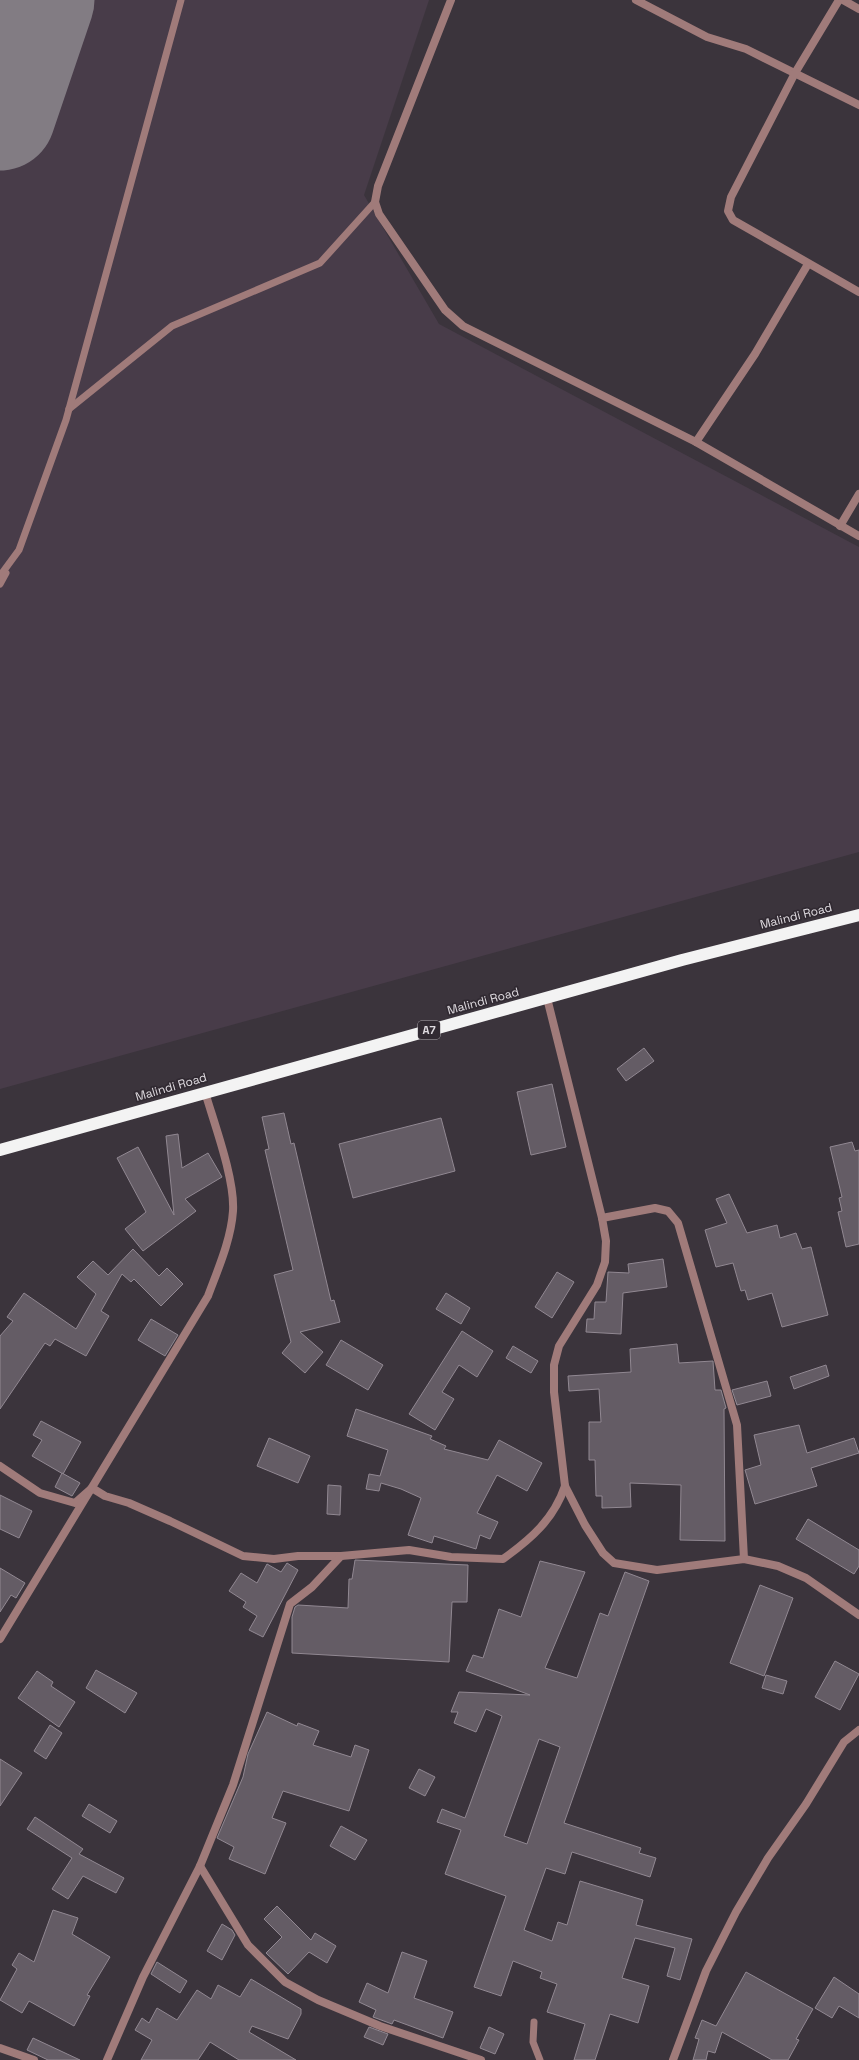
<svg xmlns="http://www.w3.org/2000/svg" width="859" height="2060" font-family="'Space Grotesk',sans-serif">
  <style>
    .built { fill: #483c49 }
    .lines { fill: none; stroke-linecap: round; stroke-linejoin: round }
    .runway { stroke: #827c83; stroke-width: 111 }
    .building { fill: #645c65; stroke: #918892; fill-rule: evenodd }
    .lane { stroke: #a07b7a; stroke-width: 7 }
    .street { stroke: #a07b7a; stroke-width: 8 }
    .highway { stroke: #f3f3f3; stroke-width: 12 }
    .labels { text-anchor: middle; stroke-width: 3.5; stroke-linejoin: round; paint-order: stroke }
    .shield { fill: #312a32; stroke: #aca7ac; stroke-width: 1 }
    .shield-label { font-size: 11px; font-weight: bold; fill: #e0dce1 }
    .street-label { font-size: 12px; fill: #e0dce1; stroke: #312a32 }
  </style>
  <rect width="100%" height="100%" fill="#3b343c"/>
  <polygon class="built" points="0,0 429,0 364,195 439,324 859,547 859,852 0,1089"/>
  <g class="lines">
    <polyline class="runway" points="0,115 39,0"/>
  </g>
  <g class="building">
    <polygon points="644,1048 654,1061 626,1081 617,1069"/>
    <polygon points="552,1084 566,1147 531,1155 517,1092"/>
    <polygon points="284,1113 291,1144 294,1143 331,1301 334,1300 340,1322 300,1332 323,1352 305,1373 282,1353 291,1342 274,1275 293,1270 265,1150 269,1149 262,1117"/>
    <polygon points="441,1118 455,1171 353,1198 339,1144"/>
    <polygon points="178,1134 182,1168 208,1153 222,1177 185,1199 196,1211 143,1251 125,1229 146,1212 117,1158 138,1147 174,1215 166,1136"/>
    <polygon points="852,1142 855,1151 859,1150 859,1244 846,1247 838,1212 842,1211 839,1198 842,1197 830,1147"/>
    <polygon points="729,1194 747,1233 777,1225 780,1238 796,1233 802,1249 811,1247 828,1315 782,1327 772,1293 748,1300 745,1290 741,1291 733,1263 716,1267 705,1230 727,1223 716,1199"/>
    <polygon points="133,1249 159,1276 167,1268 183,1284 161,1306 134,1279 131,1282 122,1274 101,1311 109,1316 86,1356 55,1339 50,1346 45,1343 0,1409 0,1336 13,1321 7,1317 24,1293 76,1329 96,1294 77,1277 93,1261 108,1275"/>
    <polygon points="663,1259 667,1287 623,1293 621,1334 586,1332 587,1319 594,1319 595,1302 606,1302 608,1272 629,1273 628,1264"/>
    <polygon points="557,1272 574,1282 552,1318 535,1307"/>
    <polygon points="446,1293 470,1308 461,1324 436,1309"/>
    <polygon points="151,1319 178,1335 165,1356 138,1340"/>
    <polygon points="462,1331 493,1351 477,1377 459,1365 442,1392 454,1399 435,1430 409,1414"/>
    <polygon points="341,1340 383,1365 368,1390 326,1365"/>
    <polygon points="677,1344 679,1363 713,1361 715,1390 721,1390 726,1408 724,1409 725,1541 680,1540 681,1485 630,1483 631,1507 602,1508 602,1496 596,1496 595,1460 589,1460 589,1422 601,1422 599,1389 569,1391 568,1376 631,1372 630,1349"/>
    <polygon points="513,1346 538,1361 531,1373 506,1358"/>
    <polygon points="826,1365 829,1376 794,1389 790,1377"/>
    <polygon points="767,1381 771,1396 737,1405 732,1390"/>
    <polygon points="356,1409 432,1436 430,1439 446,1446 444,1449 488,1460 499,1440 542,1463 527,1491 497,1475 477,1513 498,1522 490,1539 480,1535 476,1549 434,1536 432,1543 408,1535 421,1498 401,1489 381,1483 379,1491 366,1489 369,1474 380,1476 388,1450 347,1436"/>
    <polygon points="41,1421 81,1442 63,1474 32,1456 42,1440 33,1435"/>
    <polygon points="799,1425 807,1453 854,1438 859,1453 811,1468 817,1486 755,1504 745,1470 761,1465 754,1435"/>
    <polygon points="269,1438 310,1456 298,1483 257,1466"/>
    <polygon points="62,1473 80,1483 72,1496 55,1487"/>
    <polygon points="328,1485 341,1486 340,1515 327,1514"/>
    <polygon points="0,1495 32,1511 19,1538 0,1529"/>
    <polygon points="808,1519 859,1550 859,1566 854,1574 796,1539"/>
    <polygon points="355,1560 468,1565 467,1602 452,1602 449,1662 292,1653 292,1617 295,1607 298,1605 348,1608 349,1579 352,1579"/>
    <path d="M540,1561L585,1572L545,1668L577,1678L600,1613L608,1616L625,1572L649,1581L564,1823L641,1848L639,1853L656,1858L650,1877L572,1852L565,1874L546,1868L524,1930L552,1941L558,1922L567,1925L580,1881L643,1900L636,1925L692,1939L680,1980L667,1976L675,1948L635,1938L622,1978L649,1986L638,2023L610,2014L595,2060H574L585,2024L547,2012L557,1984L540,1978L542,1972L513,1961L501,1996L474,1987L506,1896L445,1874L461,1830L437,1822L442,1809L465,1818L502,1716L486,1709L476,1732L454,1723L458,1712H451L459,1692L530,1695L466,1671L473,1655L483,1658L499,1609L521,1617ZM539,1739L560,1747L527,1844L504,1836Z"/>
    <polygon points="287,1563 298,1570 263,1637 249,1630 257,1616 243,1607 246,1602 229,1591 241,1573 257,1583 267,1564 281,1572"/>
    <polygon points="0,1568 25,1583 16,1598 11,1595 0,1612"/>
    <polygon points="760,1585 793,1598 764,1676 730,1663"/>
    <polygon points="835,1661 859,1674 840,1710 815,1697"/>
    <polygon points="96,1670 137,1693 125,1713 86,1688"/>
    <polygon points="37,1671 53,1682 51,1686 75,1702 59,1727 18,1698"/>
    <polygon points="766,1675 787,1681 783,1694 762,1688"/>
    <polygon points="267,1712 297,1726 298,1723 319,1731 313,1745 351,1757 355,1745 369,1750 349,1811 283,1791 272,1818 286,1823 265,1874 229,1859 234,1847 217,1838 243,1777 248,1754"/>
    <polygon points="50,1725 62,1733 46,1759 34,1751"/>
    <polygon points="0,1759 22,1773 0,1806"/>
    <polygon points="419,1769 435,1777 425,1796 409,1788"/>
    <polygon points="89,1804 117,1821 110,1833 82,1816"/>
    <polygon points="35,1817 83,1849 79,1854 124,1878 116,1893 83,1876 68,1899 52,1889 72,1858 27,1829"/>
    <polygon points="341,1826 367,1840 355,1860 330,1846"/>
    <polygon points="277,1906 311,1940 315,1933 336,1946 327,1963 309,1952 288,1974 266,1953 282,1937 264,1919"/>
    <polygon points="53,1910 78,1918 72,1934 110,1957 87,1995 90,1996 74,2026 29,2001 22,2013 0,2000 17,1969 12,1965 19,1953 34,1962"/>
    <polygon points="222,1924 232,1930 235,1935 222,1960 207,1951"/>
    <polygon points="402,1952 427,1961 414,1998 453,2012 443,2038 394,2020 392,2024 373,2017 376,2010 359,2002 367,1983 388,1993"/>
    <polygon points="157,1962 187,1981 180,1993 151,1974"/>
    <polygon points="746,1972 813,2009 796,2039 799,2040 788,2060 772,2060 722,2032 715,2053 708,2051 706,2060 693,2060 699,2039 695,2038 702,2020 716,2026"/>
    <polygon points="834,1977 859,1994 859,2018 839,2006 832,2018 815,2008"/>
    <polygon points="251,1979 301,2009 301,2014 288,2039 252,2026 249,2032 296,2060 239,2060 210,2042 198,2060 141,2060 152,2040 135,2030 142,2018 149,2023 157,2008 177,2020 197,1990 211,1999 218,1985 240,1997"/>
    <polygon points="369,2027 388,2034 383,2045 364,2037"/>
    <polygon points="489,2027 504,2034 495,2054 480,2048"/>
    <polygon points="33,2038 80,2060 48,2060 27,2050"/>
  </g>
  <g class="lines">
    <g class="lane">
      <polyline points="69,409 172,326 320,263 375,202"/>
      <polyline points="0,576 19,550 66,420 181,0"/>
      <polyline points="0,584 6,573"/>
      <polyline points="534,2022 533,2042 540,2060"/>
    </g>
    <g class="street">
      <polyline points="451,0 378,186 375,202 379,214 445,310 463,326 696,442 859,536"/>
      <polyline points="636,0 707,37 746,49 859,105"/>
      <polyline points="839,0 795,73 731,197 728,211 733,220 859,292"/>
      <polyline points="843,0 859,9"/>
      <polyline points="696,442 755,354 808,264"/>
      <polyline points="840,526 859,494"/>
      <polyline points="547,998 602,1218 606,1241 605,1262 597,1285 559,1346 554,1365 554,1392 565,1486 585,1525 603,1553 614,1563 657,1570 744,1559 778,1566 806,1578 859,1615"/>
      <polyline points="602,1218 655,1208 668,1211 678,1223 737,1425 744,1559"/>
      <polyline points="0,1466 40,1493 75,1503 92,1488 105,1496 129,1503 170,1521 243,1556 274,1559 298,1556 341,1556"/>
      <path d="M0,1639L208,1296C218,1269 231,1240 233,1211C235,1179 214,1123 205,1092"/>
      <polyline points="200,1866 248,1945 285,1982 318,2000 380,2026 481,2060"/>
      <polyline points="0,2048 34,2060"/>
      <path d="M107,2060L143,1977L200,1866L233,1785L290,1604L312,1587L341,1556L409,1550L451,1557L503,1559C531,1539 554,1519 565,1486"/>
      <polyline points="673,2060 706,1971 736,1912 768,1858 806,1804 844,1742 859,1730"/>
    </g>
    <polyline class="highway" points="0,1150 682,960 859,915"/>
  </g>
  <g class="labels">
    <rect class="shield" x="418" y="1021" width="22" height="18" rx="3"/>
    <g class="shield-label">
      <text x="429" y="1034">A7</text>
    </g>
    <g class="street-label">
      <text transform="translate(796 916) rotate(-14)" y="4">Malindi Road</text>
      <text transform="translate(483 1001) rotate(-15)" y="4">Malindi Road</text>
      <text transform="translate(171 1087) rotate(-16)" y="4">Malindi Road</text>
    </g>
  </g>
</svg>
